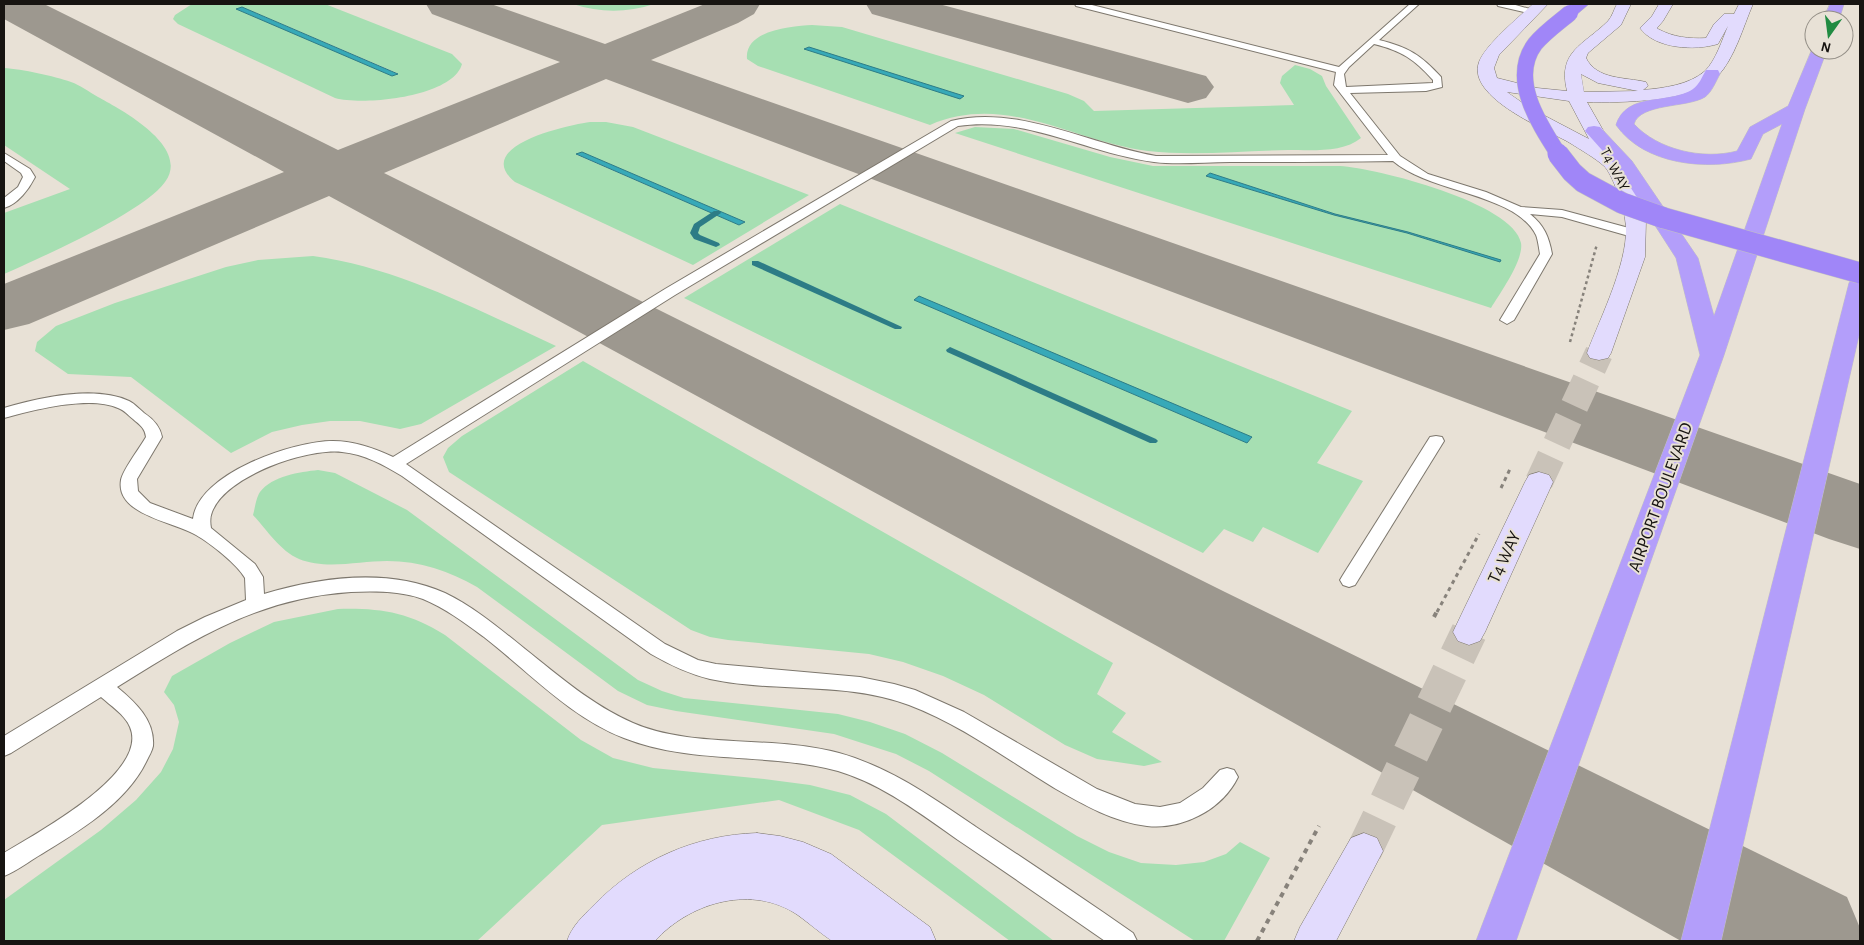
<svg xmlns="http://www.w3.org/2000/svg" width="1864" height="945" font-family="'Alegreya Sans',sans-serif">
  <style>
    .green { fill: #a6dfb2; fill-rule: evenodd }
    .water { fill: #37a9b8; stroke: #2d7c86 }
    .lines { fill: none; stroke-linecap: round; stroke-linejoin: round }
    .stream { fill: #2d7c86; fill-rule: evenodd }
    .taxiway { fill: #9d988f; fill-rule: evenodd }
    .secondary-tunnel-far1 { stroke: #c9c2b8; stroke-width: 28; stroke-dasharray: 28 14; stroke-linecap: butt }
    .secondary-tunnel { stroke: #c9c2b8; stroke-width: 36; stroke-dasharray: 36 18; stroke-linecap: butt }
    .service-casing { stroke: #7d776d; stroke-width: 2 }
    .secondary-casing { stroke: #7d776d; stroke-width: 1 }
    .trunk-casing { stroke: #c3c2c1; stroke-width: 1 }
    .motorway-casing { stroke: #c3c2c1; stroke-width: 1 }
    .path-far2 { stroke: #87827b; stroke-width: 2.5; stroke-dasharray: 3 3; stroke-linecap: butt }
    .path-far1 { stroke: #87827b; stroke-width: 3; stroke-dasharray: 4 4; stroke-linecap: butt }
    .path { stroke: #87827b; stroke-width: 4; stroke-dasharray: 5 5; stroke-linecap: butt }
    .service { fill: #fff; fill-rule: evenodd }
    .secondary { fill: #e2dbfd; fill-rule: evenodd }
    .trunk { fill: #b39efa; fill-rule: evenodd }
    .motorway { fill: #a086f8; fill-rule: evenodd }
    .motorway-bridge-far1-casing { stroke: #c3c2c1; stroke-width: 17; stroke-linecap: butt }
    .motorway-bridge-casing { stroke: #c3c2c1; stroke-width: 22; stroke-linecap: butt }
    .motorway-bridge-far1 { stroke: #a086f8; stroke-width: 16 }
    .motorway-bridge { stroke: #a086f8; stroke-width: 21 }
    .labels { text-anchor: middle; stroke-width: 4; stroke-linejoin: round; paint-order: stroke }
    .far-street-label { font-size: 15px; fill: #171411; stroke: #e8e1d6 }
    .street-label { font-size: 18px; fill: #171411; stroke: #e8e1d6 }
  </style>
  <rect width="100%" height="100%" fill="#e8e1d6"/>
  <g class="green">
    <path d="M192,4H325L452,54L462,64C453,97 364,106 335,98L178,24L173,19L175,15ZM242,7L397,73V74L392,76L236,9Z"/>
    <path d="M573,4H654C627,13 600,13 573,4Z"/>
    <path d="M812,25L842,27L1068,94L1084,101L1094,111L1294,105L1280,83L1282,76L1295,65L1310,69L1322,76L1326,86L1361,138C1343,153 1311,150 1288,150C1243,151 1192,156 1148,151C1073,142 1007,92 930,125L758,66L747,59C744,30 792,26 812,25Z"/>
    <path d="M4,68C22,69 54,76 71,82C80,85 89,92 98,97C122,110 191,147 165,182C144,212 40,258 4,274V213L70,189L4,145Z"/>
    <path d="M590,122H606L633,127L809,195L693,265L515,182C471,146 568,125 590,122ZM582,152L745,222L739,225L577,155Z"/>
    <path d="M975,127L1014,129L1110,157L1153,166H1340C1376,168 1514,203 1521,243C1524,260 1500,293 1491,308L955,133ZM1210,173L1335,214L1408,232L1500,262L1407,233L1334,215L1206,176Z"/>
    <path d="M840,204L1352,411L1317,463L1363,481L1318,553L1263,527L1253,542L1224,529L1203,553L684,298ZM914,300L1252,438L1247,443Z"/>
    <path d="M313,256C400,268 477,310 556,346L421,424L400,429L360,421H330L302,425L272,432L231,453L131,377L68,374L35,351L37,342L56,326L115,303L226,267L258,260Z"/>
    <polygon points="583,361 1113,663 1097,694 1126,713 1112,732 1162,762 1144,766 1097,759 1065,745 984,695 943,676 903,662 869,654 728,640 710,637 691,630 449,472 443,457 448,448 462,436"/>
    <path d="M318,470L335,473L407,510L638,680L662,691L684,698L838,714L870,722L905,734L942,753L1077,836L1109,852L1141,863L1176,865L1204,862L1226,854L1240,842L1270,858L1224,941H1195L929,771L896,754L834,734L676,711L647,705L618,691L477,587C449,571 420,561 387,561C359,561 326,570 299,559C280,551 266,529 253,515C255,508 256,498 260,492C272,476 300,472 318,470Z"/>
    <path d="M338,609C380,608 408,612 445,635L581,740L613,758L653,768L764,779L810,785L850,795L886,814L1054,941H1010L859,830L779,800L602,825L477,941H4V900L101,830L136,800L161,772L173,749L179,722L174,705L164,692L172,676L230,643L274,622Z"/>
  </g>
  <g class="water">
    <polygon points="242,7 398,74 392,76 236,9"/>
    <polygon points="809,47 964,96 960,99 804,49"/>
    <polygon points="582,152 745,222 739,225 576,154"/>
    <polygon points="1210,173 1335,214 1408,232 1501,260 1500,262 1407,233 1334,215 1206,176"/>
    <polygon points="919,296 1252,437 1247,443 914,300"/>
  </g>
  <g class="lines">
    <g class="stream">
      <polygon points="714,211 720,211 721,213 700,227 698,233 700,235 719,243 720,245 716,247 694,239 690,233 694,224"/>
      <polygon points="752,261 758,261 902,327 901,329 895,329 752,265"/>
      <polygon points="950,347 1156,439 1158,441 1156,443 1150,443 947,352 946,350"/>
    </g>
    <g class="taxiway">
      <polygon points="4,4 44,4 338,150 560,62 432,14 426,4 491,4 605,44 705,4 760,4 754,14 738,23 651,60 1860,484 1860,549 1829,539 606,79 384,173 1225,592 1847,897 1860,928 1860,941 1681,941 1157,646 329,196 29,324 4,330 4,284 284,172 4,19"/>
      <polygon points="866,4 939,4 1206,76 1214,87 1206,98 1188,103 872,14"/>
    </g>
    <polyline class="secondary-tunnel-far1" points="1539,482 1599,353"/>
    <polyline class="secondary-tunnel" points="1364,851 1469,632"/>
    <g class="service-casing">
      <g id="service">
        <path d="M1075,4H1088L1339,67L1410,4H1419L1379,40C1408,47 1421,55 1441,77L1442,87L1426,91L1350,93L1400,156L1428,174L1486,192L1521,207L1562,210L1640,231L1642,234L1636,238L1562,217L1530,214C1544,225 1549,237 1552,254L1514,320L1507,324L1500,320L1540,254C1539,248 1538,240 1536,235C1515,193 1430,193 1393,161C1339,162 1284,162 1230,162C1205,162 1178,165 1154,162C1086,153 1028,116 958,126L675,295L406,464L665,644L698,660L716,664L860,677L894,684L915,690L964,712L1097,789L1135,804L1160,807L1180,803L1203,788L1220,770L1227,768L1234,770L1238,777C1222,810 1182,830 1147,826C1114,822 1084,805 1056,789C1008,760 962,725 909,705C845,681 775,693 710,679C689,674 670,665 651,654L402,476C384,465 364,454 342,452C307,448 225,476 212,512C210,517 210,523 211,528L255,564L263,577L264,594C321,577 389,568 445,593C474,607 500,629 525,649C559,676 592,705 633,723C692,749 774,735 839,753C890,767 933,798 976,827C1029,862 1081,897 1133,933L1137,941H1105C1056,907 1007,873 958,840C921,814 882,784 838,771C768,752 692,765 624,738C570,717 529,672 484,637C465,623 445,608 423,599C400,591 375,591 351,592C258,598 194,639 117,687C135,702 155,720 153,746C152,751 149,756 147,760C127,803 79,831 40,855C28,862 17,871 4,876V853C35,834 150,773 130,727C125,715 110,705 101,697L11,753L4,756V736L177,631L205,617L246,600L245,578C237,564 210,543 196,535C175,522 115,515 121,480C122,471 141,446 146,437C145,428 140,425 133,419C128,415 124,410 118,408C90,395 33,410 4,418V408C38,398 95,385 129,401C135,404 139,409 144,413C153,419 160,426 162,437L137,479L138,491L150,503L193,519C198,473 294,441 333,441C354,441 374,448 393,457L665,289L951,121C1018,104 1091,145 1156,156L1388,155L1334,85L1336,72L1076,6ZM1374,44C1402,51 1414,59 1433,80V83L1346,87L1344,74L1349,67Z"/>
        <polygon points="1497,4 1512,4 1537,11 1533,14 1498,6"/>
        <path d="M4,153L30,169L35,177C29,189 18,204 4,208V198L18,187L23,177L21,173L4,161Z"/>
        <polygon points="1436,436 1442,437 1444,441 1355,585 1349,587 1343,585 1340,580 1343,575 1430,437"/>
      </g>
    </g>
    <g class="secondary-casing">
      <g id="secondary">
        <path d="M1533,4H1548L1499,55L1494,68L1497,78L1537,88L1567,91C1557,51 1584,45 1608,21C1612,17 1614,9 1617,4H1631L1621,25L1588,53L1586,58C1597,80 1625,77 1646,82L1648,86L1643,90C1664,88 1689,85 1705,71C1716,60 1722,40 1728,26L1718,44C1695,51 1655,49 1640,28L1652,16L1659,4H1673L1663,21L1657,28L1658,29C1673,37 1689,39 1706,38L1714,24L1724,14H1734L1739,4H1753C1743,27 1735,58 1717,77C1694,102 1620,103 1587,102L1636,188L1646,220L1645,257L1611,353L1608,358L1599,360L1590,358L1587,353C1600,318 1632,256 1625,219C1624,208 1612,173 1604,166C1595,158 1581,150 1570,143C1548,130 1466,98 1479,62C1486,44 1518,18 1533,4ZM1581,74L1598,83L1638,91L1584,92ZM1507,92L1569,101L1589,139L1530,108Z"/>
        <polygon points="1539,472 1549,475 1553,482 1485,632 1480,641 1469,645 1458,641 1453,632 1525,482 1529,475"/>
        <path d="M757,833L780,836L803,842L831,854L930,927L936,941C911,941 885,941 860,941C852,941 841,943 833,941C827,939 802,917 793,912C748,885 688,904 655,941H567C572,926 583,916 594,905C638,860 695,835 757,833Z"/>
        <polygon points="1364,833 1377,838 1383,851 1336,941 1294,941 1300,927 1351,838"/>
      </g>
    </g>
    <g class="trunk-casing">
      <g id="trunk">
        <polygon points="1830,4 1844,4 1839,20 1823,20"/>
        <path d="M1813,47L1814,50H1827L1805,109L1724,355L1516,941H1476L1700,355L1676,258L1618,168L1585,131L1588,127L1594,126L1600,127L1632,161L1698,258L1714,316L1782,124L1763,134L1751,159C1707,171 1644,165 1616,125C1627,91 1669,105 1693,89C1699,85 1702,77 1706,70H1718L1720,74C1716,81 1712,92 1705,97C1687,108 1640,103 1634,124C1658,150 1703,160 1737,151L1750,127L1788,106Z"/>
        <polygon points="1860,276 1860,331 1721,941 1681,941 1849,283 1852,278"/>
      </g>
    </g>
    <g class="motorway-casing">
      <polygon id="motorway" points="1573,4 1589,4 1575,16 1565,16 1563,13"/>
    </g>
    <polyline class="path-far2" points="1570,342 1597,244"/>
    <g class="path-far1">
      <polyline points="1501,488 1510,469"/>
      <polyline points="1437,612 1479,534"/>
    </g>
    <g class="path">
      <polyline points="1434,617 1437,611"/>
      <polyline points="1257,941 1319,826"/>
    </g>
    <use href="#service" class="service"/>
    <use href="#secondary" class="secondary"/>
    <use href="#trunk" class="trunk"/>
    <use href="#motorway" class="motorway"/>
    <g class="motorway-bridge-far1-casing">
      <path id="motorway-bridge-far1" d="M1559,155C1539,124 1509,79 1535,44C1545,32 1558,23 1570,13"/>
    </g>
    <g class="motorway-bridge-casing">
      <polyline id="motorway-bridge" points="1558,154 1572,172 1583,182 1622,203 1664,218 1860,273"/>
    </g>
    <use href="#motorway-bridge-far1" class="motorway-bridge-far1"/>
    <use href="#motorway-bridge" class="motorway-bridge"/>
  </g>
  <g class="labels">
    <g class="far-street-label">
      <text transform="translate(1615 169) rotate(62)" y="5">T4 WAY</text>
    </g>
    <g class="street-label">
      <text transform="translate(1660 497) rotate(-70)" y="6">AIRPORT BOULEVARD</text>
      <text transform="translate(1504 557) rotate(-65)" y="6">T4 WAY</text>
    </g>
  </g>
  <rect width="1864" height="945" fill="none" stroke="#171411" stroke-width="10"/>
  <g transform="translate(1829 35) rotate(194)"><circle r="24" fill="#e8e1d6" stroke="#948f87"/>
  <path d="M0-4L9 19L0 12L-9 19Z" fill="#218b42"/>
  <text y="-8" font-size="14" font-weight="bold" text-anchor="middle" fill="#171411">N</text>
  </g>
</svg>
